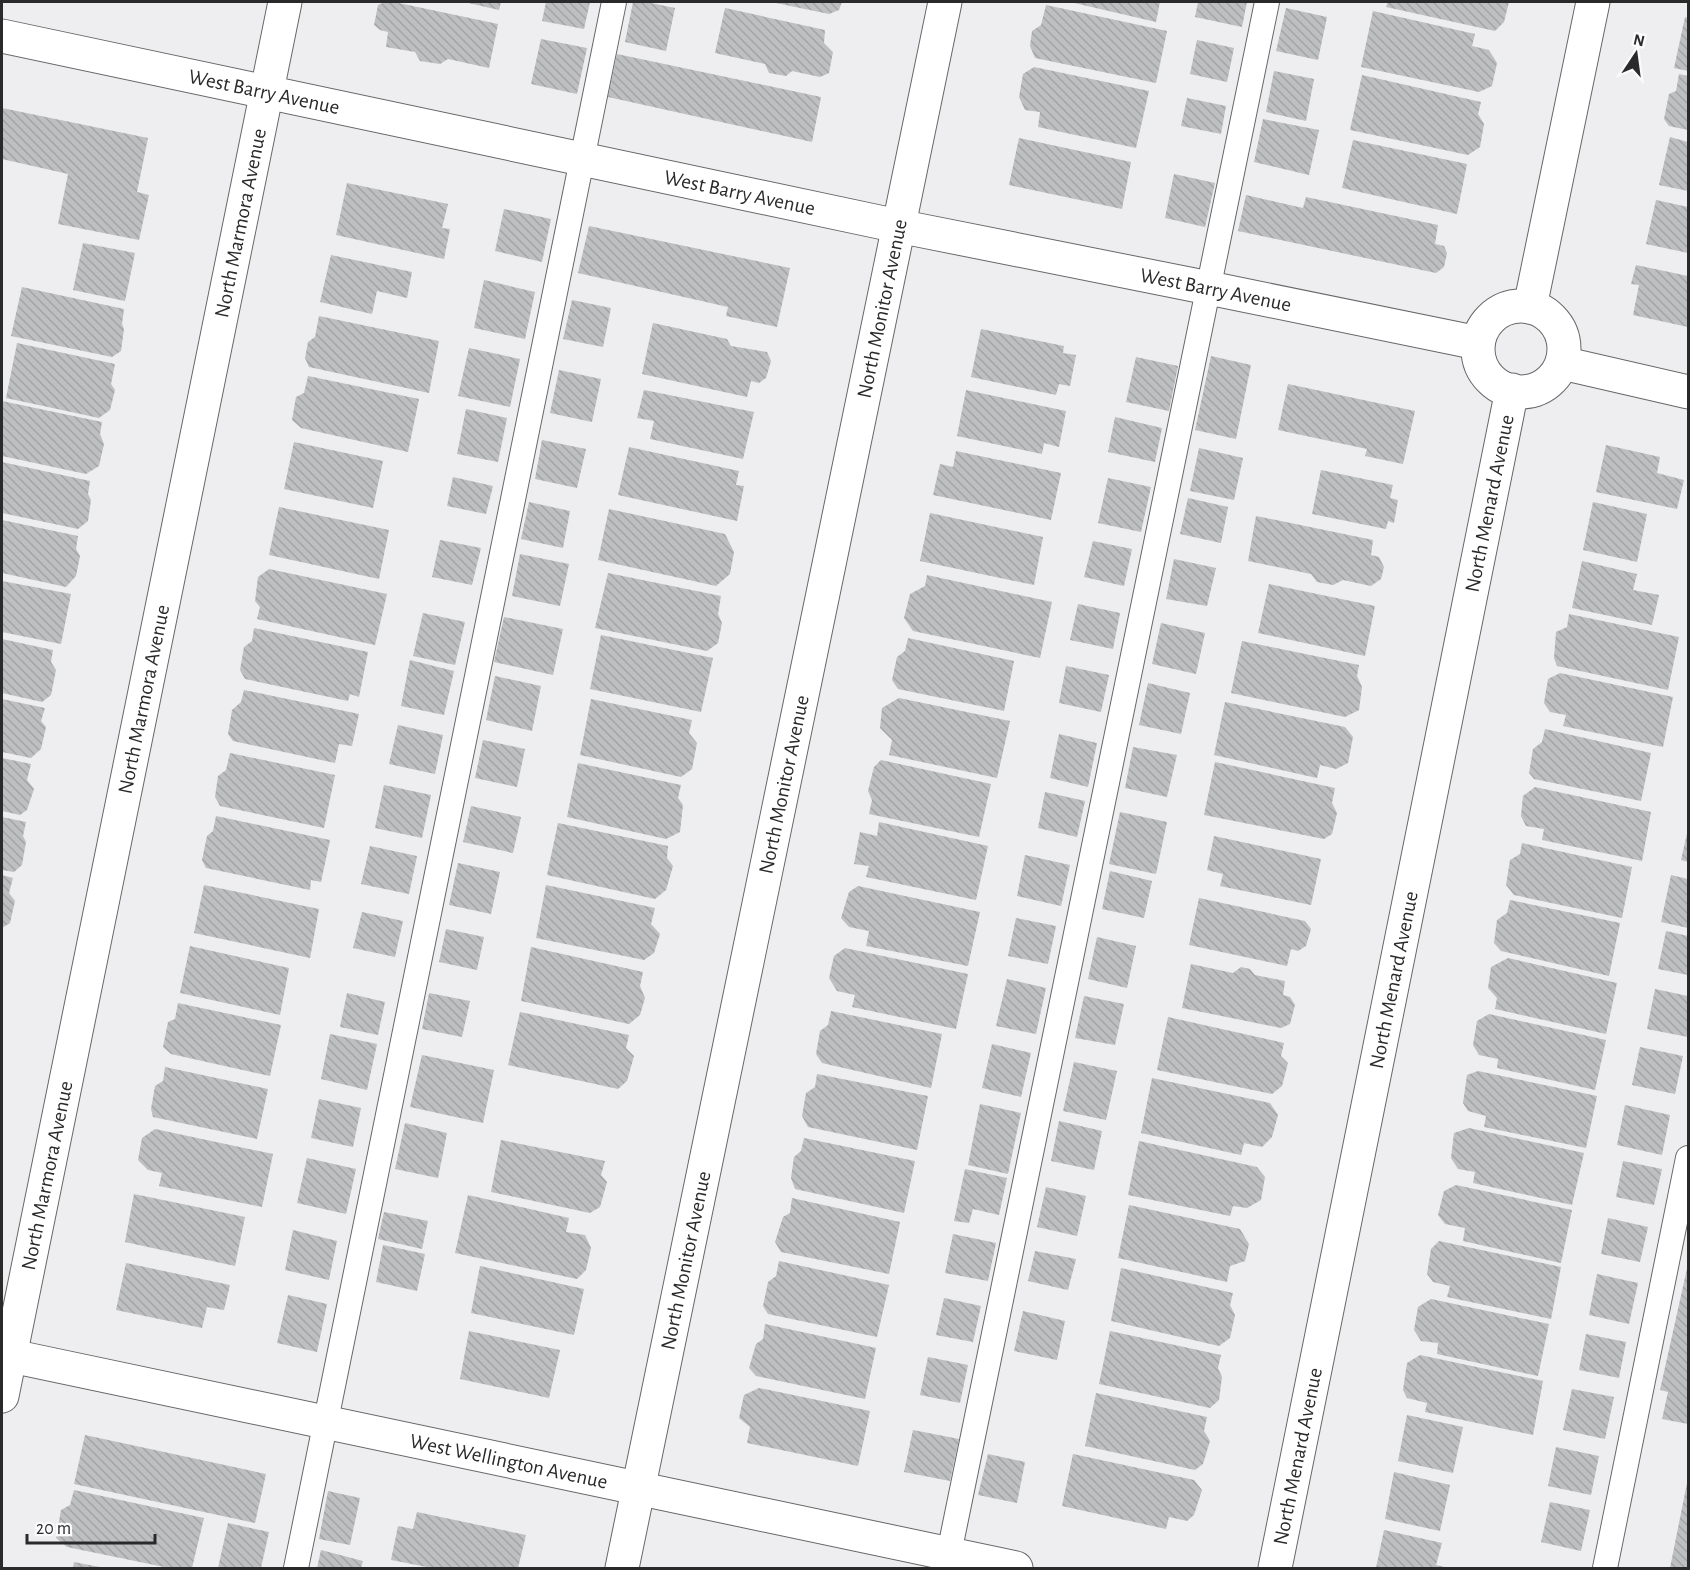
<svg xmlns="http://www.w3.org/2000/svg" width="1690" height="1570" font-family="'Alegreya Sans',sans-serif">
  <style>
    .building { fill: url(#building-back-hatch) }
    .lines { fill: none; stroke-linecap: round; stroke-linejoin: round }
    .lane-casing { stroke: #676769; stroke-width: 26 }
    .street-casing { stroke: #676769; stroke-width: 35 }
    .lane { stroke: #fff; stroke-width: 24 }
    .street { stroke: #fff; stroke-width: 33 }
    .labels { text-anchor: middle; stroke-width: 4.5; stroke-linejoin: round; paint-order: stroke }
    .street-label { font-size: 21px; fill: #2a2a2b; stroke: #fbfbfd }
  </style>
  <defs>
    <pattern id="building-back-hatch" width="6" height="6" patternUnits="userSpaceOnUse" patternTransform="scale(1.5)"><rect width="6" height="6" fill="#bebfc1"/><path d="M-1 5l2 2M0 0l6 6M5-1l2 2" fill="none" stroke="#a3a4a6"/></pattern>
  </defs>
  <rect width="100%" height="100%" fill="#eeeef0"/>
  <g class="building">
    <polygon points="385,2 394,2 498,24 489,68 448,59 440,64 420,61 415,52 386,47 388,32 380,30 374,25 378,5"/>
    <polygon points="464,2 501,2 499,10"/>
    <polygon points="546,2 590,2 584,29 542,21"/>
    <polygon points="633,2 646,2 675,8 666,51 625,42"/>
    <polygon points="1070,2 1160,2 1156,22"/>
    <polygon points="1198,2 1247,2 1242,27 1195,17"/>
    <polygon points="1388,2 1509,2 1504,22 1495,31 1386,7"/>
    <polygon points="776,3 776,2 842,2 839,10 829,14"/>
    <polygon points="1046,5 1167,31 1156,83 1035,58 1030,46 1032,31 1041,25"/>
    <polygon points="725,8 825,30 824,43 833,52 829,73 820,77 792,71 786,76 769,73 765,64 715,53"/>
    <polygon points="1286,8 1327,17 1318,60 1276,51"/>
    <polygon points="1373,11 1475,34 1472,46 1489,50 1497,63 1492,86 1479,92 1361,67"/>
    <polygon points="1685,17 1688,18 1688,71 1674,68"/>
    <polygon points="541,39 587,48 577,94 531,84"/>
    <polygon points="1197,40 1234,48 1227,82 1190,74"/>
    <polygon points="617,54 821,97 812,142 608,97"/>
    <polygon points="1034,67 1149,91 1136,148 1038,127 1040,112 1025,110 1019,97 1023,74"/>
    <polygon points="1274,71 1314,79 1306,121 1266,112"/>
    <polygon points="1679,74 1688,76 1688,130 1669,126 1664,119 1669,94 1676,91"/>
    <polygon points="1362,75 1481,102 1478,114 1484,124 1480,147 1468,155 1350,130"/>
    <polygon points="1187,98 1226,106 1221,134 1181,126"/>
    <polygon points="2,108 148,138 137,192 149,195 139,240 58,224 68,174 2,159"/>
    <polygon points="1263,119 1319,130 1309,175 1254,162"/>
    <polygon points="1670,137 1688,142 1688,191 1659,185"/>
    <polygon points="1019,138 1131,162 1122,209 1009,185"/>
    <polygon points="1353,140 1467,164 1457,214 1342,188"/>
    <polygon points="1174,174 1215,183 1205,227 1165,218"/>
    <polygon points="347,183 448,204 442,228 450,229 444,259 336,235"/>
    <polygon points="1246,195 1303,208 1306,197 1438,225 1435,244 1444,246 1447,253 1444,267 1436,273 1238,231"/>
    <polygon points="1656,200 1688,207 1688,253 1646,244"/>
    <polygon points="504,209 551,219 542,262 495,251"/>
    <polygon points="589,226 790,268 777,327 726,316 728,307 578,273"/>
    <polygon points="83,243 135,253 125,301 73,290"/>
    <polygon points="331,255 412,272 407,298 377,291 372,314 320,302"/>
    <polygon points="1636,265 1688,276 1688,327 1633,315 1639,285 1631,284"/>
    <polygon points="484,280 535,292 525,339 474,328"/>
    <polygon points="22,287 124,309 122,324 124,329 121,351 112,357 11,336"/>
    <polygon points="572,300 611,308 603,347 563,339"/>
    <polygon points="319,316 439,341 429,393 309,367 305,358 308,342 315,337"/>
    <polygon points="653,323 727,339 731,346 767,352 771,361 766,378 759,383 751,381 747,397 642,374"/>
    <polygon points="981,329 1064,346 1063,353 1076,355 1070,386 1059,384 1056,395 971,377"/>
    <polygon points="17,343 115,364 111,384 115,390 110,410 99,418 6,398"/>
    <polygon points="469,348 520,359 510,407 458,396"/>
    <polygon points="1211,356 1251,365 1236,439 1195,430"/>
    <polygon points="1136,357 1178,366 1169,411 1126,402"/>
    <polygon points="559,370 601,379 592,422 550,413"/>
    <polygon points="308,376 419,399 408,452 301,428 292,420 296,397 304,393"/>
    <polygon points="1288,384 1415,411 1403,464 1365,456 1367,449 1278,430"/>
    <polygon points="644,390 754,412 743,459 650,439 654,421 637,418"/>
    <polygon points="966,390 1066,411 1059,447 1044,443 1042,454 957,436"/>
    <polygon points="2,401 102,422 100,434 104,444 99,466 86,474 2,456"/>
    <polygon points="466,409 507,418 498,462 457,454"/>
    <polygon points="1115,417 1162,428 1155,462 1108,452"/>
    <polygon points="542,440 586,449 577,488 535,479"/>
    <polygon points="294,442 383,461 373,508 284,489"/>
    <polygon points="1606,445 1660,457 1657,473 1684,480 1677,509 1596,492"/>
    <polygon points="629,447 739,471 736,485 744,486 737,521 618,495"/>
    <polygon points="1199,448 1243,458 1234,500 1190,491"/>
    <polygon points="956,451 1061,473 1051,520 933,495 940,464 953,467"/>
    <polygon points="2,462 90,481 88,494 91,500 88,521 78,529 2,513"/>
    <polygon points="1321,470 1393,485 1390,498 1398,500 1394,523 1388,521 1386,529 1312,514"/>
    <polygon points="453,477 493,486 486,514 447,506"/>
    <polygon points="1108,478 1151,487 1141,532 1098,523"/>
    <polygon points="1188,498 1228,507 1221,543 1180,534"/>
    <polygon points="529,502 570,511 563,548 521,539"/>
    <polygon points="1593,502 1647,514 1637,562 1583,550"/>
    <polygon points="279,507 389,530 379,579 269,555"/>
    <polygon points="609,509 725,534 734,552 730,574 716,586 598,560"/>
    <polygon points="930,513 1043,537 1034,585 920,561"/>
    <polygon points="1256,516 1373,540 1371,555 1379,557 1384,567 1381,579 1371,586 1343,580 1333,585 1317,582 1311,574 1248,561"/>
    <polygon points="2,520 78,536 76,549 80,556 76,576 66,587 2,573"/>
    <polygon points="440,540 481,548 472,585 432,577"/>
    <polygon points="1093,541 1132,549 1124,586 1084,577"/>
    <polygon points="520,554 569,564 560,606 512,596"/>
    <polygon points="1174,559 1216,568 1207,606 1166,599"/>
    <polygon points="1582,561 1637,574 1633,590 1659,595 1652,625 1572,608"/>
    <polygon points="269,569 387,594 375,645 257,619 260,607 255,601 258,577"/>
    <polygon points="608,573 721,596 718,614 722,623 718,643 707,651 595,628"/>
    <polygon points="927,575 1052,602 1040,658 913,631 904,618 910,594 925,586"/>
    <polygon points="2,581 71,594 61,644 2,632"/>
    <polygon points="1269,584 1375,606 1365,656 1258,633"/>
    <polygon points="1078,604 1120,613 1113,649 1070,640"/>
    <polygon points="423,613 465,622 455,665 413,656"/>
    <polygon points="1569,614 1679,637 1668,690 1557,666 1554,658 1556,632 1567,627"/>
    <polygon points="504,617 563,629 553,675 494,662"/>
    <polygon points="1161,623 1205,633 1196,674 1152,664"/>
    <polygon points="254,628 368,652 359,697 350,694 348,701 245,679 240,670 244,647 252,641"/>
    <polygon points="601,635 713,658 701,712 590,689"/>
    <polygon points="908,638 1014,661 1004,711 898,689 892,680 897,657 905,651"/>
    <polygon points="2,639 53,650 51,662 56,670 51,695 42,702 2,693"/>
    <polygon points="1242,641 1359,665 1357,676 1362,687 1359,710 1345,717 1231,693"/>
    <polygon points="410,660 454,671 444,715 401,706"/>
    <polygon points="1066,666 1109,675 1101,712 1059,703"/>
    <polygon points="1560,673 1673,697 1663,747 1563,726 1566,715 1550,712 1544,703 1548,679"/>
    <polygon points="495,676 541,686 532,731 486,720"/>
    <polygon points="1148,683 1190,693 1181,734 1139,725"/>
    <polygon points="244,690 359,714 352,746 339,744 335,763 233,741 228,734 232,710 241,702"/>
    <polygon points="899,698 1010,721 997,778 889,755 892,740 880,728 882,708"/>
    <polygon points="2,699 45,708 41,721 46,727 41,749 31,758 2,752"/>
    <polygon points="591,699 692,720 689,733 697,743 692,769 681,777 580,755"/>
    <polygon points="1225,702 1345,727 1353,737 1348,763 1336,769 1320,765 1317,778 1214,755"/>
    <polygon points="398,725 443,735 435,774 389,764"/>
    <polygon points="1545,729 1651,753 1641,801 1534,779 1529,773 1533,749 1542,742"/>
    <polygon points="1059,734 1097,743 1088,787 1050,778"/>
    <polygon points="483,740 525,749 517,787 475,778"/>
    <polygon points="1133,747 1177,755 1167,797 1125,788"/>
    <polygon points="230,753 335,775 324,828 220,806 215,797 218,776 226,770"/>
    <polygon points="2,758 31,764 27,780 34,789 27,810 20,815 2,811"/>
    <polygon points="881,760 991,784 979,837 869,814 872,800 868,791 874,767"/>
    <polygon points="1215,762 1335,788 1332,803 1337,813 1332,834 1324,839 1204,815"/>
    <polygon points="578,763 681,785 678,798 683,805 680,832 666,839 567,817"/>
    <polygon points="384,785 431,795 422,838 375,828"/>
    <polygon points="1535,787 1651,812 1642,861 1542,840 1544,829 1526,826 1521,816 1523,796"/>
    <polygon points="1045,792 1085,801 1077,837 1038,828"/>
    <polygon points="471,806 521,817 513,853 463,842"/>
    <polygon points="1120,812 1167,822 1156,874 1109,864"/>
    <polygon points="216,816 330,840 321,882 311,880 310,890 206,868 202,860 207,836 213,831"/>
    <polygon points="2,817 26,822 23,836 26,842 22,865 14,872 2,870"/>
    <polygon points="879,822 988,846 976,900 866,877 869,866 854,864 860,832 877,836"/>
    <polygon points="558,823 668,846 667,858 673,866 666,890 655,899 547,875"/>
    <polygon points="1688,829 1688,862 1681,860"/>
    <polygon points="1214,836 1321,859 1311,905 1220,886 1223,874 1207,870"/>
    <polygon points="1522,843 1632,867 1622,918 1514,895 1506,885 1510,860 1520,854"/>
    <polygon points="370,846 417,856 409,894 361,884"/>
    <polygon points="1025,855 1070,865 1061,906 1017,896"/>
    <polygon points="458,863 500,872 491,914 449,905"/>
    <polygon points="1110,871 1152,881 1144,918 1102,909"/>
    <polygon points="2,875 13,878 9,893 15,901 10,923 2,928"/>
    <polygon points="1671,875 1688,879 1688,928 1661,922"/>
    <polygon points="204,885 319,909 310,958 194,933"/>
    <polygon points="546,885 655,908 651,924 660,934 654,953 644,960 536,938"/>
    <polygon points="858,886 980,912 968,966 866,946 869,931 849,927 841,918 849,892"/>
    <polygon points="1199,898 1305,921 1311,929 1306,946 1298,951 1291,949 1287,966 1189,945"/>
    <polygon points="1510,900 1620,923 1609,976 1501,951 1494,943 1497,920 1507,913"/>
    <polygon points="362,912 403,921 395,957 353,948"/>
    <polygon points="1016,918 1056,926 1048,964 1008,956"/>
    <polygon points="446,929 484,937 477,970 439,962"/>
    <polygon points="1666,931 1688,936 1688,975 1658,969"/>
    <polygon points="1097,937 1136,946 1127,988 1088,979"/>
    <polygon points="190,946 289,968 280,1015 180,993"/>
    <polygon points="531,947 643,972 640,986 645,998 640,1015 629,1024 521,1001"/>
    <polygon points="845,948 968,974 956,1029 852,1007 855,995 837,991 829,978 834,956"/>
    <polygon points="1508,958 1617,983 1606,1034 1495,1009 1497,998 1488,988 1491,967"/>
    <polygon points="1191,964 1233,973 1241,967 1250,969 1255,975 1285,981 1283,995 1290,997 1295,1005 1290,1024 1281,1028 1182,1008"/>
    <polygon points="1007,979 1046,988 1036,1034 996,1026"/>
    <polygon points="1655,989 1688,996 1688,1037 1647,1029"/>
    <polygon points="347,993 385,1002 378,1035 340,1027"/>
    <polygon points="429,993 470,1001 462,1037 422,1029"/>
    <polygon points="1084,996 1124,1004 1115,1045 1075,1038"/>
    <polygon points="178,1003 281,1025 270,1076 171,1054 163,1047 168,1022 175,1019"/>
    <polygon points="831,1011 942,1034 931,1088 822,1063 816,1054 820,1031 828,1025"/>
    <polygon points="520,1012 629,1035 626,1048 634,1056 627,1081 618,1089 508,1065"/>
    <polygon points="1489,1014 1606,1040 1595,1090 1497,1068 1498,1059 1479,1055 1473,1045 1477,1021"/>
    <polygon points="1168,1017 1284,1043 1281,1056 1288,1063 1282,1086 1272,1094 1157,1070"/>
    <polygon points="330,1034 377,1044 367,1090 321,1079"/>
    <polygon points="992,1044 1031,1053 1021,1097 982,1088"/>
    <polygon points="1640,1047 1683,1056 1675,1094 1632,1085"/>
    <polygon points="422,1055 494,1070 483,1123 410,1107"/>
    <polygon points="1074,1062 1117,1071 1106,1120 1063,1111"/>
    <polygon points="165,1067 268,1089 257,1139 153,1117 151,1109 155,1086 163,1081"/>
    <polygon points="1478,1071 1597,1096 1586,1148 1484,1127 1486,1116 1468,1111 1463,1103 1467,1075"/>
    <polygon points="817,1074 928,1096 917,1150 808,1127 802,1116 806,1093 815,1087"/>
    <polygon points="1152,1078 1270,1103 1278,1115 1272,1137 1262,1147 1244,1143 1241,1155 1141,1133"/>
    <polygon points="319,1099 361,1108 353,1147 311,1138"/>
    <polygon points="980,1104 1021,1113 1008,1174 968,1165"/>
    <polygon points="1625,1105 1670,1115 1662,1155 1617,1145"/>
    <polygon points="1059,1121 1102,1131 1094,1170 1051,1161"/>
    <polygon points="405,1123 447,1133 438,1178 395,1169"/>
    <polygon points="1469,1128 1584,1153 1572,1205 1473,1183 1475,1172 1458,1169 1451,1158 1454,1133"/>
    <polygon points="155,1129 273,1154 262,1207 159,1186 162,1173 148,1170 138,1160 142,1138"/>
    <polygon points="804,1138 915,1161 904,1213 795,1189 791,1178 794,1157 801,1151"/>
    <polygon points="501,1140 605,1161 601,1175 607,1182 600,1207 590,1213 491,1192"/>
    <polygon points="1139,1141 1257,1167 1265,1177 1261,1200 1247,1208 1233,1206 1230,1216 1128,1195"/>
    <polygon points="307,1158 356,1169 346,1214 297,1203"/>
    <polygon points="1623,1161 1662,1169 1654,1205 1616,1197"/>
    <polygon points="965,1169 1007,1178 999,1215 973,1209 969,1223 954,1221"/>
    <polygon points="1456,1185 1572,1210 1561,1263 1463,1241 1465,1228 1445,1224 1438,1215 1444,1191"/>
    <polygon points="1046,1187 1086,1196 1077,1236 1037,1227"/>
    <polygon points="134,1194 245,1217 235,1266 125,1242"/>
    <polygon points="468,1195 569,1218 566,1232 585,1235 591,1248 586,1270 577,1279 455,1253"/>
    <polygon points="792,1198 900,1222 889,1274 781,1252 775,1242 783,1217 790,1213"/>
    <polygon points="1129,1205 1240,1229 1249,1244 1245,1261 1230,1266 1227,1282 1118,1258"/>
    <polygon points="384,1212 428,1221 422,1249 378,1239"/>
    <polygon points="1608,1218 1648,1227 1640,1262 1601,1254"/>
    <polygon points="293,1230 337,1241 329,1280 285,1270"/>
    <polygon points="953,1234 996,1243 988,1281 945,1273"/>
    <polygon points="1439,1241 1561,1267 1551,1319 1447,1297 1450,1286 1433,1282 1427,1274 1431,1249"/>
    <polygon points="383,1245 425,1254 417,1291 376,1282"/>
    <polygon points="1035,1251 1076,1259 1068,1290 1028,1281"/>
    <polygon points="779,1261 889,1285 877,1337 768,1314 763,1306 768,1282 776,1276"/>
    <polygon points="126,1263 230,1285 224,1310 207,1307 202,1328 116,1310"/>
    <polygon points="1688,1264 1688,1424 1662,1419 1668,1392 1660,1390"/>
    <polygon points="480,1266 584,1289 574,1335 471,1313"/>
    <polygon points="1121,1268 1233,1293 1230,1305 1235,1315 1230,1338 1219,1346 1111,1321"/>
    <polygon points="1597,1274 1638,1283 1629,1324 1589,1315"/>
    <polygon points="288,1295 327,1304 317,1352 277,1343"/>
    <polygon points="944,1298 981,1306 973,1342 936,1335"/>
    <polygon points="1431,1299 1549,1324 1538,1376 1437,1354 1438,1343 1421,1341 1414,1330 1418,1307"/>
    <polygon points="1023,1311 1065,1321 1057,1360 1014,1351"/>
    <polygon points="765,1324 876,1348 865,1399 756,1376 749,1368 756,1344 763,1339"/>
    <polygon points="469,1331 560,1350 549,1398 460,1379"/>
    <polygon points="1110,1331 1221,1355 1218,1368 1222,1377 1219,1400 1210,1408 1099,1384"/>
    <polygon points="1586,1334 1626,1342 1619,1378 1579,1370"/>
    <polygon points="1420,1355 1543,1381 1533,1435 1425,1412 1427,1403 1407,1398 1403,1390 1407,1363"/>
    <polygon points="928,1357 968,1365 960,1403 920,1395"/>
    <polygon points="759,1388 870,1411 858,1466 747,1443 750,1427 739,1418 744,1395"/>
    <polygon points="1572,1389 1614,1397 1605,1439 1563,1430"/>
    <polygon points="1096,1393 1207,1417 1204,1431 1210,1441 1203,1464 1195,1470 1085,1446"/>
    <polygon points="1407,1415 1463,1427 1453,1473 1398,1461"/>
    <polygon points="913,1430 959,1439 950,1481 904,1472"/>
    <polygon points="85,1435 266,1474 255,1523 74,1484"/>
    <polygon points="1556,1447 1599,1456 1591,1495 1548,1486"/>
    <polygon points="988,1454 1025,1462 1017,1503 978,1495"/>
    <polygon points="1073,1454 1194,1480 1202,1490 1194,1515 1187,1521 1169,1517 1166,1529 1062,1506"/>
    <polygon points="1394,1472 1450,1485 1440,1531 1385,1519"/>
    <polygon points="1687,1483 1688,1568 1670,1568"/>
    <polygon points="74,1490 204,1518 192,1568 169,1568 67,1547 56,1538 61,1510 70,1505"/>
    <polygon points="328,1491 360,1498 350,1545 319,1539"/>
    <polygon points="1550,1502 1590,1510 1581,1551 1541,1542"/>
    <polygon points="417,1512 526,1535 518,1568 432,1568 391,1560 398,1526 413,1529"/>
    <polygon points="228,1523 269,1532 261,1568 218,1568"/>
    <polygon points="1384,1530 1442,1543 1436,1565 1449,1568 1376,1568"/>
    <polygon points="321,1550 363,1561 361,1568 317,1568"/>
    <polygon points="74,1562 100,1567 100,1568 73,1568"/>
  </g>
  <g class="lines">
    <g class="lane-casing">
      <g id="lane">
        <polyline points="296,1568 614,2"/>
        <polyline points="946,1568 1267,2"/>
        <polyline points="1605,1568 1688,1158"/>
      </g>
    </g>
    <g class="street-casing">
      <g id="street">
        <path id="s1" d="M2,36L898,226L1209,288L1478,343"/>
        <circle cx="1521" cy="349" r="43"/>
        <polyline points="1530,307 1593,2"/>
        <polyline points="1562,363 1688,392"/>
        <path id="s2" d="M2,1354L1016,1568"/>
        <path id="s3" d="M2,1396L285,2"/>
        <path id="s4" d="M622,1568L945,2"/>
        <path id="s5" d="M1275,1568L1512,390"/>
      </g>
    </g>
    <use href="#lane" class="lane"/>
    <use href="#street" class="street"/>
  </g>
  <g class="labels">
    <g class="street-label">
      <text dy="7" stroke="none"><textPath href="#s1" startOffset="268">West Barry Avenue</textPath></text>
      <text dy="7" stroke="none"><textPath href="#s1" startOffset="754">West Barry Avenue</textPath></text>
      <text dy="7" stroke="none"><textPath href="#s3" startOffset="1197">North Marmora Avenue</textPath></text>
      <text dy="7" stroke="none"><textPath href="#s1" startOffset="1240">West Barry Avenue</textPath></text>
      <text dy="7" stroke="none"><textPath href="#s4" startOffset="1286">North Monitor Avenue</textPath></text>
      <text dy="7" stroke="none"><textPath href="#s5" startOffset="1086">North Menard Avenue</textPath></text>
      <text dy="7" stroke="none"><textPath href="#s3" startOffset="711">North Marmora Avenue</textPath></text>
      <text dy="7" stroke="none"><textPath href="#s4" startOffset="800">North Monitor Avenue</textPath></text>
      <text dy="7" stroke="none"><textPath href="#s5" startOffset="600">North Menard Avenue</textPath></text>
      <text dy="7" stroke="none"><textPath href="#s3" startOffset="225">North Marmora Avenue</textPath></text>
      <text dy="7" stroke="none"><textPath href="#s4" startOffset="314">North Monitor Avenue</textPath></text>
      <text dy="7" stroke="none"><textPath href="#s5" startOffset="114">North Menard Avenue</textPath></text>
      <text dy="7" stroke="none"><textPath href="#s2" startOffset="518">West Wellington Avenue</textPath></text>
    </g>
  </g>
  <rect width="1690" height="1570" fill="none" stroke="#2a2a2b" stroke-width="6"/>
  <g transform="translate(1636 54) rotate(13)" stroke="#fbfbfd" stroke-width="4.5" paint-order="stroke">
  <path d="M0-4.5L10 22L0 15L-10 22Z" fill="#2a2a2b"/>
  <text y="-9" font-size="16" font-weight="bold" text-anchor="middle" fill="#2a2a2b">N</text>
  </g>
  <path d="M27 1534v9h128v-9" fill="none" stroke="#2a2a2b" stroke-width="3"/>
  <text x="36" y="1534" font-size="18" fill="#2a2a2b" stroke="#fbfbfd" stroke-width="4.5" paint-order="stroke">20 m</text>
</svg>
